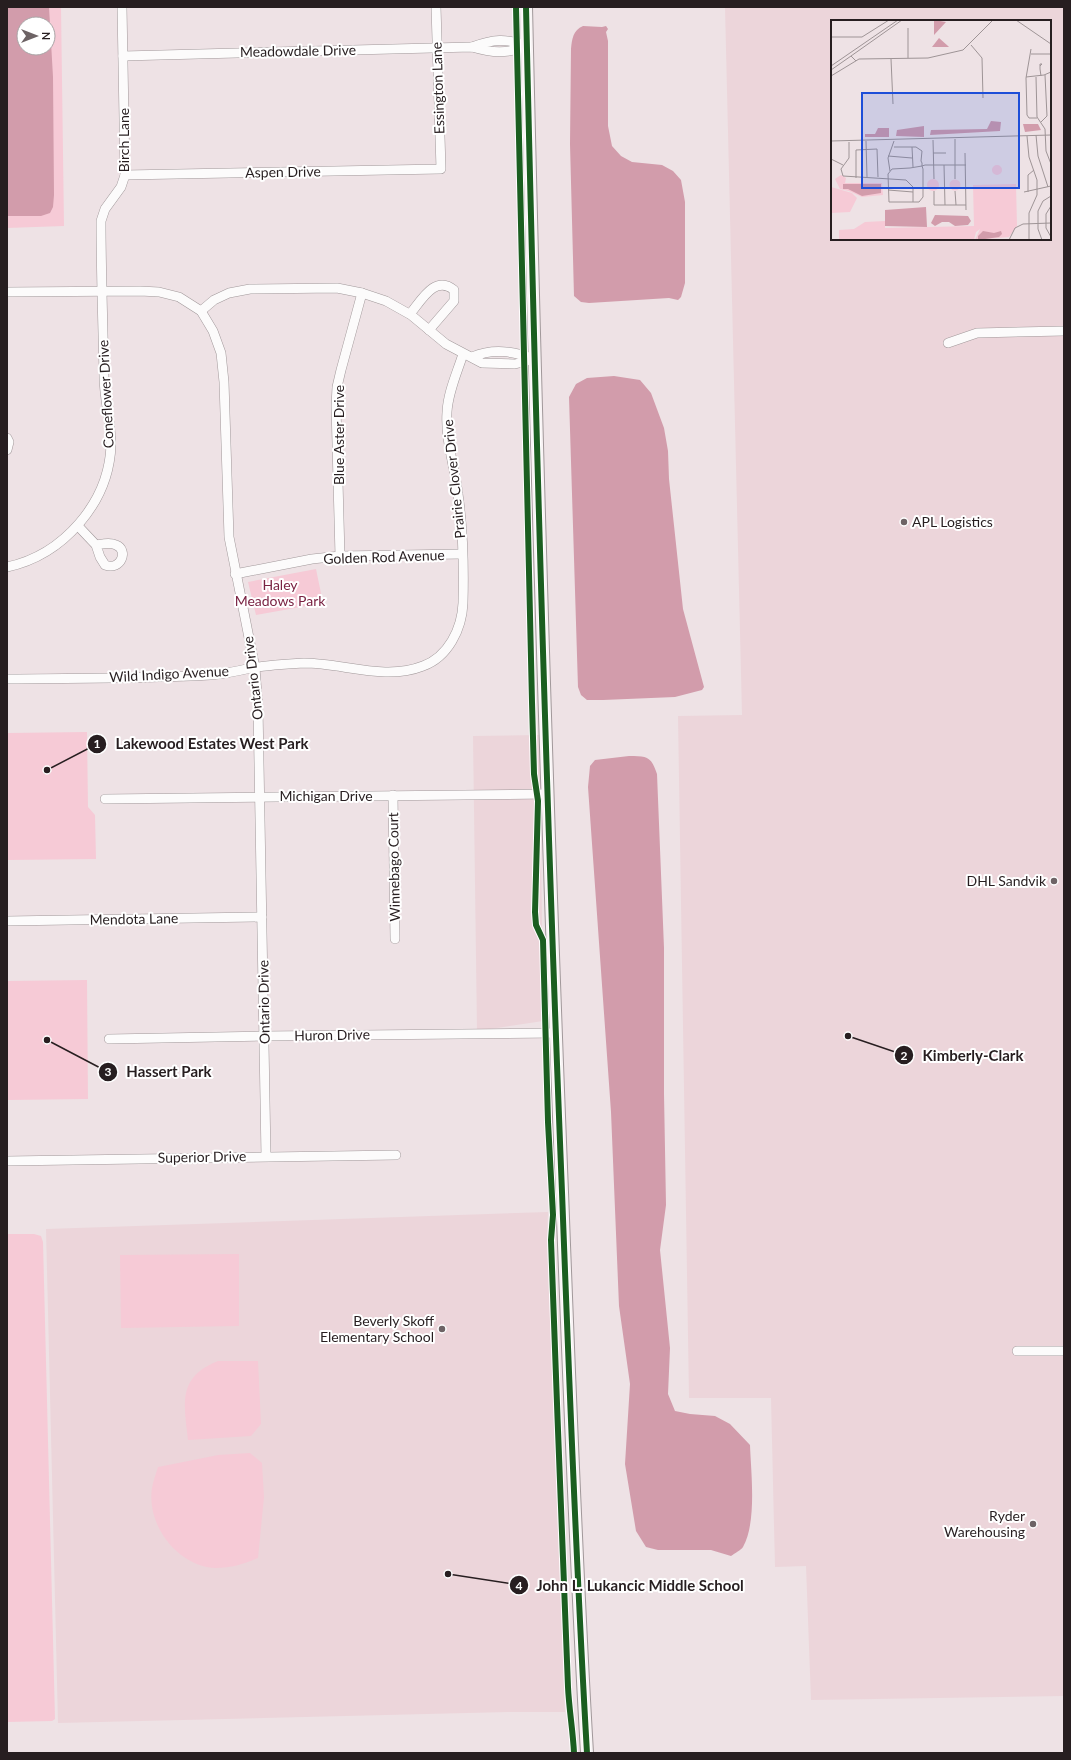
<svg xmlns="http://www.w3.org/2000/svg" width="1071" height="1760" font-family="Lato,sans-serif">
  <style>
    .built { fill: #ecd5da; fill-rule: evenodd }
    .green { fill: #f6cad6; fill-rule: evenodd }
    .water { fill: #d29cab; fill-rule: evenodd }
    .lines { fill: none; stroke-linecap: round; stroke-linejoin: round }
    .street-casing { stroke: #a1989a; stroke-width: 10 }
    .secondary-casing { stroke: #a1989a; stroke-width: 14 }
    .street { stroke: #fcfbfb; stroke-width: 9 }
    .secondary { stroke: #f9f4f5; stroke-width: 12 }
    .cycleway-casing { stroke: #fff; stroke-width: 8 }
    .cycleway { stroke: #1b5e20; stroke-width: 6 }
    .poi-dot { fill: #6d6365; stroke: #fff; stroke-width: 1.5 }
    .labels { text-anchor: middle; stroke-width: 4; stroke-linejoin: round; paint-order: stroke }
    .street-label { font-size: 14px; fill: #271e20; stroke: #fff }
    .poi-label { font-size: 14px; fill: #271e20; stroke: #fff; text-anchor: end }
    .park-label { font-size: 14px; fill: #7a2343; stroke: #fff }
    .inset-road { fill: none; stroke: #9e9496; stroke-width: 1 }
    .view { fill: #1d4ed8; fill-opacity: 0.15; stroke: #1d4ed8; stroke-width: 2 }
    .inset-edge { fill: none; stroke: #271e20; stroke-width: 2 }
    .leader { fill: none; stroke: #271e20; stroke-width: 1.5 }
    .callout-dot { fill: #271e20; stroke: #fff; stroke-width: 1.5 }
    .mark-label { font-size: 12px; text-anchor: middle; font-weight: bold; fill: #fff }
    .callout-label { font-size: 15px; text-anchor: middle; font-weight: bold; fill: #271e20; stroke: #fff; stroke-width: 4; stroke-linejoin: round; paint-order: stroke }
  </style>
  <rect width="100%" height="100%" fill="#eee2e5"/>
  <g class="built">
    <path d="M725,7H1064V1696L811,1700L806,1566L775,1567L771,1398H689L678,716L742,715ZM832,21H1050V239H832Z"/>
    <polygon points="540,735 543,1021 477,1031 473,736"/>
    <polygon points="548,1212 547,1241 565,1712 508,1712 58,1723 46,1229"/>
  </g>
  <g class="green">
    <path d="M7,7H61L64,226L7,228ZM24,24H48V48H24Z"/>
    <polygon points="316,569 323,603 256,615 248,582"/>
    <polygon points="87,732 88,807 95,815 96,859 7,860 7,733"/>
    <polygon points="87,980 88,1099 7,1100 7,981"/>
    <polygon points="7,1234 34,1234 41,1236 43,1242 55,1719 52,1721 7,1722"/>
    <polygon points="239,1254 239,1326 121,1328 120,1255"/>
    <path d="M218,1361H258L261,1424L251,1436L188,1440C184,1404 177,1377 218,1361Z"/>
    <path d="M250,1453L262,1463L264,1497L258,1558C244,1564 232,1568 216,1568C178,1567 146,1525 152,1488C153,1481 156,1474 158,1467L218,1455Z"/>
  </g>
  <g class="water">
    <path d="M7,7H49L53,77L54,195L53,207L50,213L41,216H7ZM24,24H48V48H24Z"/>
    <path d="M583,26L602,27L606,26L608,29L606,32L608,41V126L612,146L621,156L632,162L662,165L673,171L681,180L685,202V283L681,297L678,300L669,298L589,303L581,302L574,296L570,144L571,49C572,39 573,30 583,26Z"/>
    <polygon points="614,376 640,380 651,393 664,428 668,451 669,479 683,609 704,687 702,690 675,697 603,700 587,700 581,695 578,687 569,397 576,384 587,378"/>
    <path d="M629,756C647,756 651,756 657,774L664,948V1094L666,1205L660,1250L670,1348L668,1394L675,1411L690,1414L715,1416L730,1424L750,1445C751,1473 757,1522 743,1547C741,1550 735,1553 731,1556L711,1550H658L646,1547L636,1531L625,1464L630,1384L619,1306L611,1112L588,787L590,766L595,760Z"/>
  </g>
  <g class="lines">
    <g class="street-casing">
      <g id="street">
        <path d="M472,47C493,39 506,38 527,46"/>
        <path d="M123,56L472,47C492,53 507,54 527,46"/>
        <polyline points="125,175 441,169 436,7"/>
        <polyline points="7,292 140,291 159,292 179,297 201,311 213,331 221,353 224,382 229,537 255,668 258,707 266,1156"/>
        <polyline points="201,311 214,300 229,293 250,289 337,288 362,293 386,301 411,315 446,344 482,363 515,364 534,359"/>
        <path d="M410,314C421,301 435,274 454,290V301L429,330"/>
        <polyline points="948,343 977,333 1064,331"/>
        <path d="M472,357C493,348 513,351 534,359"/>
        <polyline points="7,438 9,442 7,450"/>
        <path d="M78,526L96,545L100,557L105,565C121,571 129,550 116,545C110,542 103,544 96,545"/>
        <polyline points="340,556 336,406 337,387 341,370 362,293"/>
        <path d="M7,567C63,555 109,503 111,445C111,421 104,399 104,376C103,324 101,273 101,221L105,209L121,187L125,175L122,7"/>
        <polyline points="235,574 312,559 340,556 462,554"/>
        <path d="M7,679C75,678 143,679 210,675C224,674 238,671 251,668C268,665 286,664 304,663C343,663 385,681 423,666C448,657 462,629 463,603C464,567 463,529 458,494C455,467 445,440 447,412C448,392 457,373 463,354"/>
        <polyline points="393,795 395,939"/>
        <polyline points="105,799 547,794"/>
        <polyline points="7,921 262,917"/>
        <polyline points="109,1039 264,1036 555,1033"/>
        <polyline points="7,1161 396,1155"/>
        <polyline points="1017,1351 1064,1351"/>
      </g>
    </g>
    <g class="secondary-casing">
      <path id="secondary" d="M526,7C535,402 546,797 562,1192C569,1379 576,1566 587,1753"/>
    </g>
    <use href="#street" class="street"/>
    <use href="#secondary" class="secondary"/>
    <g class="cycleway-casing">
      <g id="cycleway">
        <path d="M516,7L532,702L534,774L538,801L535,912L536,925L543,940L548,1122L553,1215L551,1240C557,1389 561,1538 568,1687C569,1709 573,1731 574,1753"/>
        <path d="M526,7C535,402 546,797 562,1192C569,1379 576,1566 587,1753"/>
      </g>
    </g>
    <use href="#cycleway" class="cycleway"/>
  </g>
  <g class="poi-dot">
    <circle cx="904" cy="522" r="4"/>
    <circle cx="1054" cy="881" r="4"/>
    <circle cx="442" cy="1329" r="4"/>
    <circle cx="1033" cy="1524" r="4"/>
  </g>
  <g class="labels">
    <g class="street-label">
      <text transform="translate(298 51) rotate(-1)" y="5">Meadowdale Drive</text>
      <text transform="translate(438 88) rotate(-92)" y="5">Essington Lane</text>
      <text transform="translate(124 140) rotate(-90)" y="5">Birch Lane</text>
      <text transform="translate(283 172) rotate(-1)" y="5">Aspen Drive</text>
      <text transform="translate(106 394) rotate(-93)" y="5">Coneflower Drive</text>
      <text transform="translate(339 435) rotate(-90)" y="5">Blue Aster Drive</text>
      <text transform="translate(454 479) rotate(-96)" y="5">Prairie Clover Drive</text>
      <text transform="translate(384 557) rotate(-2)" y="5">Golden Rod Avenue</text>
      <text transform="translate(169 674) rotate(-3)" y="5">Wild Indigo Avenue</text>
      <text transform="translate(253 678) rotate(-97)" y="5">Ontario Drive</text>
      <text x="326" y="801">Michigan Drive</text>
      <text transform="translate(394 867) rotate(-91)" y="5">Winnebago Court</text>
      <text transform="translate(134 919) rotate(-1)" y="5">Mendota Lane</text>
      <text transform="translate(264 1002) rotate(-91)" y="5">Ontario Drive</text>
      <text transform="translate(332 1035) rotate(-1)" y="5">Huron Drive</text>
      <text transform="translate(202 1157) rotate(-1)" y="5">Superior Drive</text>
    </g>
    <g class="poi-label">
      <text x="912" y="527" text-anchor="start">APL Logistics</text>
      <text x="1046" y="886">DHL Sandvik</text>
      <text x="434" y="1326">Beverly Skoff<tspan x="434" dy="16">Elementary School</tspan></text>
      <text x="1025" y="1521">Ryder<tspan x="1025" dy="16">Warehousing</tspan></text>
    </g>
    <g class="park-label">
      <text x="280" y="590">Haley<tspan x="280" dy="16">Meadows Park</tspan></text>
    </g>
  </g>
  <g transform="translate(831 20)">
    <rect width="220" height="220" fill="#eee2e5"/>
    <path d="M161 150a5 5 0 1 1 10 0a5 5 0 1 1-10 0ZM10,155L15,158L14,163H51L52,175L31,177L18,171L9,169L4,159ZM96 165a6 6 0 1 1 12 0a6 6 0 1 1-12 0ZM118.5 165a5.5 5.5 0 1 1 11 0a5.5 5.5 0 1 1-11 0ZM185,164L186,206L178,217L144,220L149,209L145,212L143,220H8V210L23,209L34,202L54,201V208L143,206L142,165ZM0,167L21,173L26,178L19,192L0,193Z" fill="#f6cad6"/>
    <path d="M103,0L115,2L103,15ZM108,18L117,26L118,27H101ZM160,101L170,102L169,111L99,115L100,110L156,109ZM192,104H207L210,110L194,112ZM93,106V117L65,116L66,110ZM47,108H58V117H34V114H44ZM12,164H50V173L31,176L17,169H12ZM95,187L96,207L54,206V190ZM104,195L137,196L140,201L137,205L124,206L118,202H111L104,206L100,203ZM152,211L163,213L170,211L171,214L168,217L147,220V216Z" fill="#d29cab"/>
    <path class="inset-road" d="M185,0L220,24M77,8V38M0,17H31L58,0M140,25L151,38L152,78M200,29L195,58L196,95L198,98H206M200,34H220M60,39L62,84M25,41L20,36L71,0M0,46L67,0M209,46L211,44H209V49L210,56M0,50L20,36M0,56L28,39L97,38L132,30L162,0M195,57L213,55L220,52M205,57L206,97L214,109L215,131L220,144M210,102L216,96L214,55M205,115L207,136L217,167M196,116L198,137L206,160V175L198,193V220M124,119V159M102,120L103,159M0,121L220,115M35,121L36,157M18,122V138L10,149L12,156L75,160L82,167V182M63,127H85L91,131L90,141L91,143V146L92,149V177L88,182H58L57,154L61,149L79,148L91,146L94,145H135M81,127L82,147M102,133H115M134,133L135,190M57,136L81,138M0,139L12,145M113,145L114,185M59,151L57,138L63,121M25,158V130L46,129L47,157M57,170L82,172M103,171V185H135M124,171L125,185M193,172L220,166M197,172V155L203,150M220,186L215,194V208L220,217M178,220L184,208L192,204L220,203M211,220L207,209V191L212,181L220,176"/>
    <path class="view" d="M31,73H188V168H31Z"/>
    <rect width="220" height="220" class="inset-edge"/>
  </g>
  <path class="leader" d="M47 770L97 744M848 1036L904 1055M47 1040L108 1072M448 1574L519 1585"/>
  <g class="callout-dot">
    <circle cx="47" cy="770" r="4"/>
    <circle cx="848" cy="1036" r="4"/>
    <circle cx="47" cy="1040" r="4"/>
    <circle cx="448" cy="1574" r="4"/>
    <circle cx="97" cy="744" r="10"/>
    <circle cx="904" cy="1055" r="10"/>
    <circle cx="108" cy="1072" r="10"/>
    <circle cx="519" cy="1585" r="10"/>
  </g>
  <g class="mark-label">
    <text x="97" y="748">1</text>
    <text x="904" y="1060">2</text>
    <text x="108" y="1076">3</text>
    <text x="519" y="1590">4</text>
  </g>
  <g class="callout-label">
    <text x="212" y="749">Lakewood Estates West Park</text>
    <text x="973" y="1061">Kimberly-Clark</text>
    <text x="169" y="1077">Hassert Park</text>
    <text x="640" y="1591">John L. Lukancic Middle School</text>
  </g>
  <rect width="1071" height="1760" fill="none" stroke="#271e20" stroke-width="16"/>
  <g transform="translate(36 36) rotate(90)"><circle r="19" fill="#ffffff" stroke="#a9a5a6"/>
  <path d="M0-3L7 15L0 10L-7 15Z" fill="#6d6365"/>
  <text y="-6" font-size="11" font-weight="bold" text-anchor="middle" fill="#271e20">N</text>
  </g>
</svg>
